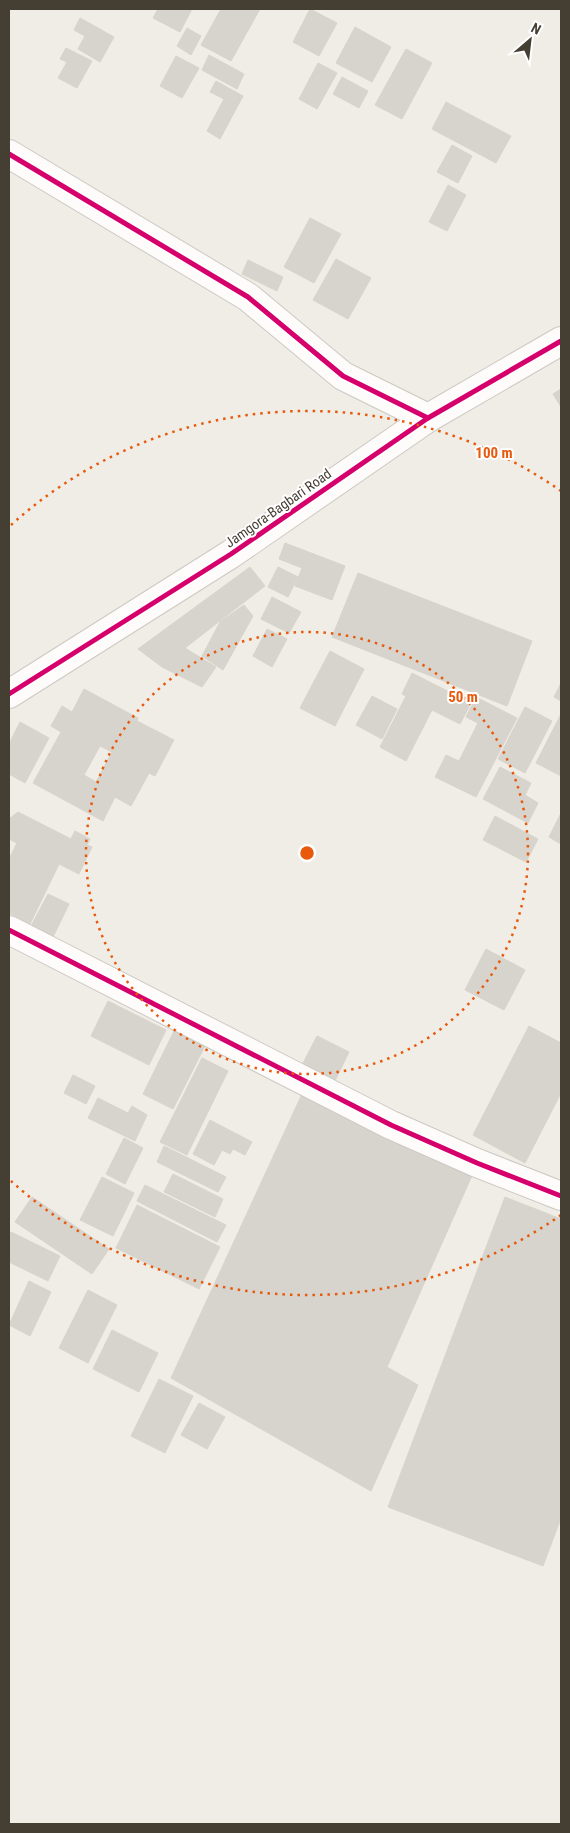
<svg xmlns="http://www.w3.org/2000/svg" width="570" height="1833" font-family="'Roboto Condensed',sans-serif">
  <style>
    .building { fill: #d7d4cd; stroke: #d8d4cc; fill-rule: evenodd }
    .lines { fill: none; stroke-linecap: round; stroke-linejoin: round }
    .minor-casing { stroke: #cbc9c2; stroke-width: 30 }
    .minor { stroke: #fdfcfb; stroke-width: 28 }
    .cycleway-casing { stroke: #fff; stroke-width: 8 }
    .cycleway { stroke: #d6006c; stroke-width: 5 }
    .ring { fill: none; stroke: #e8590c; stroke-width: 2.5; stroke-dasharray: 2.5 5 }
    .labels { text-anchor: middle; stroke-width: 4; stroke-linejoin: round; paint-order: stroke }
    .street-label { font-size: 14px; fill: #453e32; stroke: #fff }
    .centre { fill: #e8590c; stroke: #fff; stroke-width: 2.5 }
    .ring-label { font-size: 15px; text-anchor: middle; font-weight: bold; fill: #e8590c; stroke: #fff; stroke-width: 4; stroke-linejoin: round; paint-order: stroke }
  </style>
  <rect width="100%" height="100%" fill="#efede6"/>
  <g class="building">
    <polygon points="158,9 192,9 180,32 153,18"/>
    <polygon points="221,9 260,9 231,61 201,45"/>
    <polygon points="310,9 337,23 319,56 293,42"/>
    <polygon points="80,18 114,37 100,62 78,49 85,36 74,30"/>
    <polygon points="355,27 391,47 372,82 336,63"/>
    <polygon points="187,28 201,36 191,55 177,46"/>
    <polygon points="66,48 92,61 77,88 58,78 67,62 60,59"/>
    <polygon points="406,49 432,63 402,119 375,105"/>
    <polygon points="209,55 244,74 237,89 202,70"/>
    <polygon points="176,56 199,68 182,98 160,86"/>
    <polygon points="318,63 337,73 317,109 299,99"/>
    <polygon points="342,77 368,91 359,108 333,94"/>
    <polygon points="216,81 243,96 220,139 207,131 224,99 210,92"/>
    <polygon points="446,102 511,136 496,163 432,129"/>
    <polygon points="452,145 472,156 458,183 437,172"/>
    <polygon points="448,185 466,195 447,231 429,222"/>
    <polygon points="310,218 341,234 314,283 284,267"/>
    <polygon points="336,259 371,278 348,319 313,300"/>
    <polygon points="248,260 283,277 277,291 242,274"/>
    <polygon points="561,389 561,407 553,394"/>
    <polygon points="285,543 345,566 332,600 295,586 302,568 279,559"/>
    <polygon points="250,567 265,586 185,648 216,667 202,687 162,667 138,649"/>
    <polygon points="278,567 298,577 288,597 268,587"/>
    <polygon points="358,573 532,641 507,706 332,637"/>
    <polygon points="272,597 301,612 289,633 261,619"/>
    <polygon points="244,605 253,616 223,670 202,656 220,622"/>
    <polygon points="267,629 287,639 272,667 253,656"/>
    <polygon points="330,651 364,669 335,726 300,708"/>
    <polygon points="412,673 471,703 460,724 432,710 406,761 380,747 406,696 402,694"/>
    <polygon points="561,683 561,701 554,697"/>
    <path d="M84,689L138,718L137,721L174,740L155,776L149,773L131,806L115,797L103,821L33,783L61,732L51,726L62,706L72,712ZM100,746L112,752L96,782L84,775Z"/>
    <polygon points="372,696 397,709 382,739 356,725"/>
    <polygon points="476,697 517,718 476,797 435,777 446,755 459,761 478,723 466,717"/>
    <polygon points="525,707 552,721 525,773 498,759"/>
    <polygon points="561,714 561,776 536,763"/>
    <polygon points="20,722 49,738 25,783 9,774 9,744"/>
    <polygon points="500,767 531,783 525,795 538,803 528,823 483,799"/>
    <polygon points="18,812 71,839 75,831 90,839 87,845 92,847 79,874 59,864 30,924 9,913 9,859 17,843 9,839 9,819"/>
    <polygon points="561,813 561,844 549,837"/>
    <polygon points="495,816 538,839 526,862 483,840"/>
    <polygon points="48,894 69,904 52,939 30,928"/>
    <polygon points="486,949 525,970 504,1010 465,990"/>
    <polygon points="108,1001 166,1030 149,1065 91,1036"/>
    <polygon points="177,1025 208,1040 173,1109 143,1094"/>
    <polygon points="529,1026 561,1043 561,1093 525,1163 473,1135"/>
    <polygon points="317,1036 349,1052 334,1083 301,1067"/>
    <polygon points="202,1058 228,1071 187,1155 160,1142"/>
    <polygon points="73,1075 95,1086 86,1104 64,1093"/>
    <polygon points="302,1094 474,1171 387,1367 418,1385 371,1491 171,1378"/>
    <polygon points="98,1098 128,1113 132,1106 147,1115 135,1141 88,1118"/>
    <polygon points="210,1120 252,1142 245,1155 233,1149 230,1154 222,1150 214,1165 193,1154"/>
    <polygon points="124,1138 143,1148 125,1184 106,1174"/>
    <polygon points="164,1146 226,1177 218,1192 157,1162"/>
    <polygon points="173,1174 223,1199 215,1217 164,1192"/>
    <polygon points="102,1177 134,1193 113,1236 80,1220"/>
    <polygon points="145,1185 226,1225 217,1242 137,1201"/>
    <polygon points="32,1197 109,1249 92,1274 15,1222"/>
    <polygon points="505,1197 561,1219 561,1518 543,1566 388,1507"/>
    <polygon points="137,1205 220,1247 199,1289 116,1248"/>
    <polygon points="11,1232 60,1256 48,1281 9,1262 9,1236"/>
    <polygon points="29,1281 51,1292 30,1336 9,1325"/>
    <polygon points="88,1290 117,1305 88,1363 59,1348"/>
    <polygon points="112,1330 158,1353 139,1392 93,1369"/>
    <polygon points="159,1379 193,1396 165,1453 131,1436"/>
    <polygon points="199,1403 225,1417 207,1449 181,1435"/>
  </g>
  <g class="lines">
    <g class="minor-casing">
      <g id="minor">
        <polyline points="9,154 248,297 343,376 428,418"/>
        <polyline points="9,694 231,554 428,418 561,341"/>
        <polyline points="9,930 391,1125 477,1163 561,1196"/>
      </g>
    </g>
    <use href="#minor" class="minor"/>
    <g class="cycleway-casing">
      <g id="cycleway">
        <polyline points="9,154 248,297 343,376 428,418"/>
        <polyline points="9,694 231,554 428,418 561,341"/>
        <polyline points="9,930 391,1125 477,1163 561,1196"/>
      </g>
    </g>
    <use href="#cycleway" class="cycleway"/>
  </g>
  <g class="ring">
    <circle cx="307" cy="853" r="221"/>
    <path d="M561 1215A442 442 0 0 1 11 1181M11 525A442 442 0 0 1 561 491"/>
  </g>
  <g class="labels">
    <g class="street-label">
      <text transform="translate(278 508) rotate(-35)" y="5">Jamgora-Bagbari Road</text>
    </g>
  </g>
  <circle cx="307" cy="853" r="8" class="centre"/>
  <g class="ring-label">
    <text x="494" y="458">100 m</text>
    <text x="463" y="702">50 m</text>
  </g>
  <rect width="570" height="1833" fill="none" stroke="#453e32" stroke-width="20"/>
  <g transform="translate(530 40) rotate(28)" stroke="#ffffff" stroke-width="4" paint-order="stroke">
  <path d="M0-4L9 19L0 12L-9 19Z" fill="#453e32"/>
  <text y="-8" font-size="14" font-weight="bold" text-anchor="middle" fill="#453e32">N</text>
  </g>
</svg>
